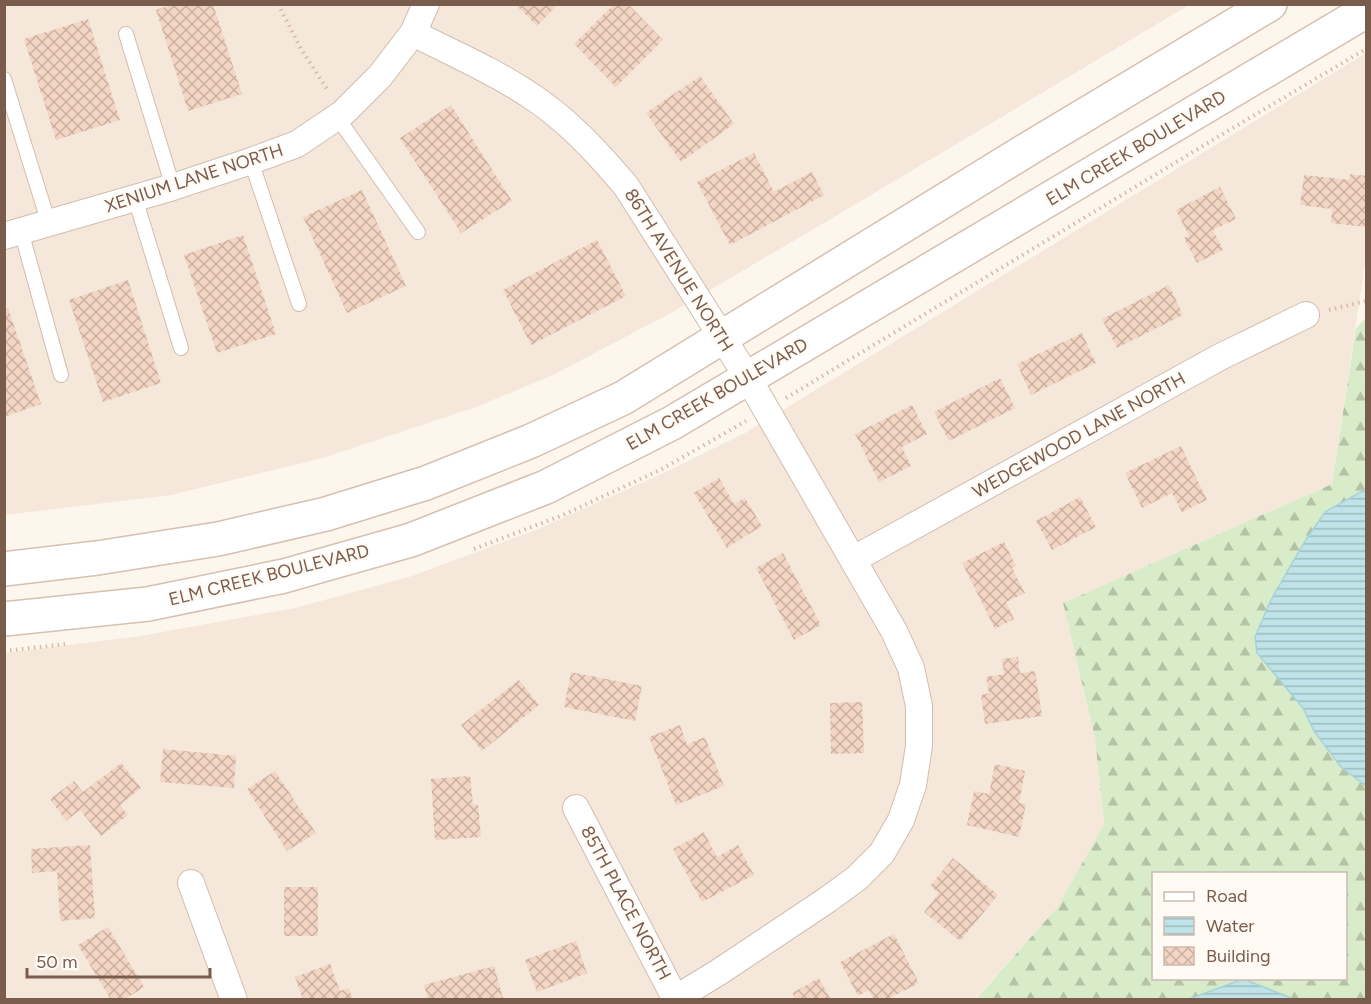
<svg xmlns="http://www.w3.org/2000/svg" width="1371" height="1004" font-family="Figtree,sans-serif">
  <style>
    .residential { fill: #f5e8da }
    .forest { fill: url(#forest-firs); fill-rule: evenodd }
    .water { fill: url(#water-rules); stroke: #a5d3da; stroke-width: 1.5 }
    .building { fill: url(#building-cross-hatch) }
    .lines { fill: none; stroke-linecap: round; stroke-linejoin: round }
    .lane-casing { stroke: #d1beb0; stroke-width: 16 }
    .street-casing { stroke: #d1beb0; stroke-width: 28 }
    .secondary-casing { stroke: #d6c0b0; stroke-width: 36 }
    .path { stroke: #d9b8a5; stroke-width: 4; stroke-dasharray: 1.5 4.5; stroke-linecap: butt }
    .lane { stroke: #fff; stroke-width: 14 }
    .street { stroke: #fff; stroke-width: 26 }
    .secondary { stroke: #fff; stroke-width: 33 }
    .labels { text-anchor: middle; stroke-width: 4.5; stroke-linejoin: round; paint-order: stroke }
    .street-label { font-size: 18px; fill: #7a5c4d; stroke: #fffaf3 }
  </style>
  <defs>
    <pattern id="forest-firs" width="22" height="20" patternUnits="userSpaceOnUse" patternTransform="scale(1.5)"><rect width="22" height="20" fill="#d8ecc9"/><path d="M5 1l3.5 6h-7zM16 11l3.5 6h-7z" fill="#b4c2a5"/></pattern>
    <pattern id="water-rules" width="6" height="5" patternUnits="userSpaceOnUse" patternTransform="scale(1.5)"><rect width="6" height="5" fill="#bfe3e8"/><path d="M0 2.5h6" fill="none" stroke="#a0bbbe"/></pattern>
    <pattern id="building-cross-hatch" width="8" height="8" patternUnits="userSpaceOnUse" patternTransform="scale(1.5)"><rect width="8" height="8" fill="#f3d5c3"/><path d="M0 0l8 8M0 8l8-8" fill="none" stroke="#cab0a1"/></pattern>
  </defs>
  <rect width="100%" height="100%" fill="#fdf6ec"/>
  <g class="residential">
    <polygon points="4,5 1189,5 824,223 669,314 553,375 476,407 326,457 171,495 5,515"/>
    <polygon points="1366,53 1366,257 1332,484 1063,603 1095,738 1104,824 1057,908 975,999 5,999 4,653 141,636 295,608 412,576 538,529 666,472 747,432"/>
  </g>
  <path class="forest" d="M1366,318V489L1325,512L1307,538L1269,604L1257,653L1303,708L1314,731L1341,767L1366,786V999H1294L1243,979L1189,999L975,1000L1057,908L1104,824L1095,738L1063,603L1332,484L1356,328ZM1154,874H1346V978H1154Z"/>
  <g class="water">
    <polygon points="1366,489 1366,786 1341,767 1314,731 1303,708 1257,653 1255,637 1269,604 1288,570 1307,538 1325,512"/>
    <polygon points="1243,979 1294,999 1189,999"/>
  </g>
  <g class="building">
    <polygon points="173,4 213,4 242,94 188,111 156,10"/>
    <polygon points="515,4 558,4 537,26"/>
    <polygon points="614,4 628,4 663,40 616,87 574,44"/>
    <polygon points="88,19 120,120 56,140 24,39"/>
    <polygon points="700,76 734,124 681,162 646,113"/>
    <polygon points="451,105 512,201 461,233 400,138"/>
    <polygon points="754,153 774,192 812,172 824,195 730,245 697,182"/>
    <polygon points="1350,174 1366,176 1366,213 1365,227 1331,223 1332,209 1300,205 1304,175 1349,180"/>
    <polygon points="1220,187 1236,219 1213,230 1223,250 1197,263 1184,238 1189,236 1176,210"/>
    <polygon points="362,190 406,286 347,313 303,217"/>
    <polygon points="243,235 276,334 217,353 184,255"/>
    <polygon points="597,240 626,296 531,345 503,290"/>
    <polygon points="128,280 161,383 103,402 69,300"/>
    <polygon points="1169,285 1183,315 1117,348 1102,319"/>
    <polygon points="8,308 41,404 4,417 4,309"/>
    <polygon points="1082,333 1096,363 1031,395 1017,364"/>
    <polygon points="1000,378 1015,408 949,441 934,412"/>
    <polygon points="912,405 927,434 902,447 911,466 879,482 855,434"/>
    <polygon points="1181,446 1207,500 1182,512 1172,493 1142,508 1125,473"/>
    <polygon points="719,478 734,504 745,498 762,526 727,548 694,493"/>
    <polygon points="1080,497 1096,527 1052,550 1036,521"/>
    <polygon points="1004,542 1016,566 1012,568 1025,593 1006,602 1014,619 995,629 962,563"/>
    <polygon points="783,553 821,625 794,640 756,568"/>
    <polygon points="1018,657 1020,673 1035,671 1042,716 985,724 981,695 989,693 986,677 1004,674 1002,659"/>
    <polygon points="571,672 642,686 635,721 564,707"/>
    <polygon points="519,680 539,705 482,751 461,725"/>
    <polygon points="862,702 864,753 831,754 830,703"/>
    <polygon points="680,725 687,744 705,737 724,786 676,805 649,737"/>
    <polygon points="163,749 236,756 234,788 160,782"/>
    <polygon points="121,763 141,788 120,805 128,815 101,836 80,810 66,821 50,799 74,781 83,792"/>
    <polygon points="995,764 1025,771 1019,803 1026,804 1019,837 967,825 974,791 989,794"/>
    <polygon points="275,771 316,833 287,851 247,789"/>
    <polygon points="470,776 473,805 478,804 481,837 435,840 431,779"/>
    <polygon points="704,832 717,857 738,845 754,875 702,902 673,849"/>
    <polygon points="90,845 95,918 60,921 57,871 32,873 31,849"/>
    <polygon points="953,858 998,895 960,941 924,912 939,893 930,886"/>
    <rect x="284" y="887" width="34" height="49"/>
    <polygon points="108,927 144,987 124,1000 111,1000 78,945"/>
    <polygon points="894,934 919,983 886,1000 874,1000 869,990 858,996 840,962"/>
    <polygon points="576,941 587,973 537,992 525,960"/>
    <polygon points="330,964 340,991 349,988 353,1000 303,1000 295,977"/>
    <polygon points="494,966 503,998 499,1000 428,1000 424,985"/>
    <polygon points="819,978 831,1000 796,1000 792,993"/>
  </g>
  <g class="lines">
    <g class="lane-casing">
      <g id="lane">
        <polyline points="126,34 173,187"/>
        <polyline points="4,79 49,224"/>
        <polyline points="337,117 418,232"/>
        <polyline points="251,161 299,304"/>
        <polyline points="135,198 181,348"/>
        <polyline points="21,231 61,375"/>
      </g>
    </g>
    <g class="street-casing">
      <g id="street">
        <path d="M413,33C452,53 492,70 528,94C566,118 597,152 626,186L748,378L894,631L911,668L919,706V746L913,785L901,820L882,853L857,878L827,900L719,972L673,1000"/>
        <polyline points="4,236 173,187 251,161 297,144 343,113 380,76 413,33 426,4"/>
        <polyline points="854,559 1220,357 1306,315"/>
        <polyline points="576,808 675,998"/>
        <polyline points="191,883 234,1000"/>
      </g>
    </g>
    <g class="secondary-casing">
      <g id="secondary">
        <polyline points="4,569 97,558 218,539 326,514 426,483 531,441 623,398 1033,146 1270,4"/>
        <polyline points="4,619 148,604 284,576 411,540 546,487 672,423 1366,11"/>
      </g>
    </g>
    <g class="path">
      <polyline points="278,4 301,49 329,92"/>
      <polyline points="1329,310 1366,301"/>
      <polyline points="786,398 1231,129 1366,49"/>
      <polyline points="474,549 563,515 662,469 746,421"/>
      <polyline points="4,651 67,644"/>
    </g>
    <use href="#lane" class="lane"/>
    <use href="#street" class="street"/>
    <use href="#secondary" class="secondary"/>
  </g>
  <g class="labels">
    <g class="street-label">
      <text transform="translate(1136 148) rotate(-31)" y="6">ELM CREEK BOULEVARD</text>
      <text transform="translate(194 178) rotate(-18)" y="6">XENIUM LANE NORTH</text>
      <text transform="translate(679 270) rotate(58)" y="6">86TH AVENUE NORTH</text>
      <text transform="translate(717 394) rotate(-30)" y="6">ELM CREEK BOULEVARD</text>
      <text transform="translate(1079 435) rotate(-29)" y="6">WEDGEWOOD LANE NORTH</text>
      <text transform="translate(269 575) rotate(-14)" y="6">ELM CREEK BOULEVARD</text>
      <text transform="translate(626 903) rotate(62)" y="6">85TH PLACE NORTH</text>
    </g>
  </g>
  <rect width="1371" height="1004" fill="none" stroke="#7a5c4d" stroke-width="12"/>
  <rect x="1152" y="872" width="195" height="108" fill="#fffaf3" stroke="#cabbb1" stroke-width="1.5"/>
  <rect x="1164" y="892" width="30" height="9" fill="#ffffff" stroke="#cabbb1" stroke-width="1.5"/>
  <text x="1206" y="902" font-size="18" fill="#7a5c4d">Road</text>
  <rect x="1164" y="917" width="30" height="18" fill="url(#water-rules)" stroke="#cabbb1" stroke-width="1.5"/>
  <text x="1206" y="932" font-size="18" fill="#7a5c4d">Water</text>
  <rect x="1164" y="947" width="30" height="18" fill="url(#building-cross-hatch)" stroke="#cabbb1" stroke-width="1.5"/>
  <text x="1206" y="962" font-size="18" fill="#7a5c4d">Building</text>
  <path d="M27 968v9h183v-9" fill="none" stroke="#7a5c4d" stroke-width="3"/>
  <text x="36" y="968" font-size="18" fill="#7a5c4d" stroke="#fffaf3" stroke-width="4.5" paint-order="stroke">50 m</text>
</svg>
